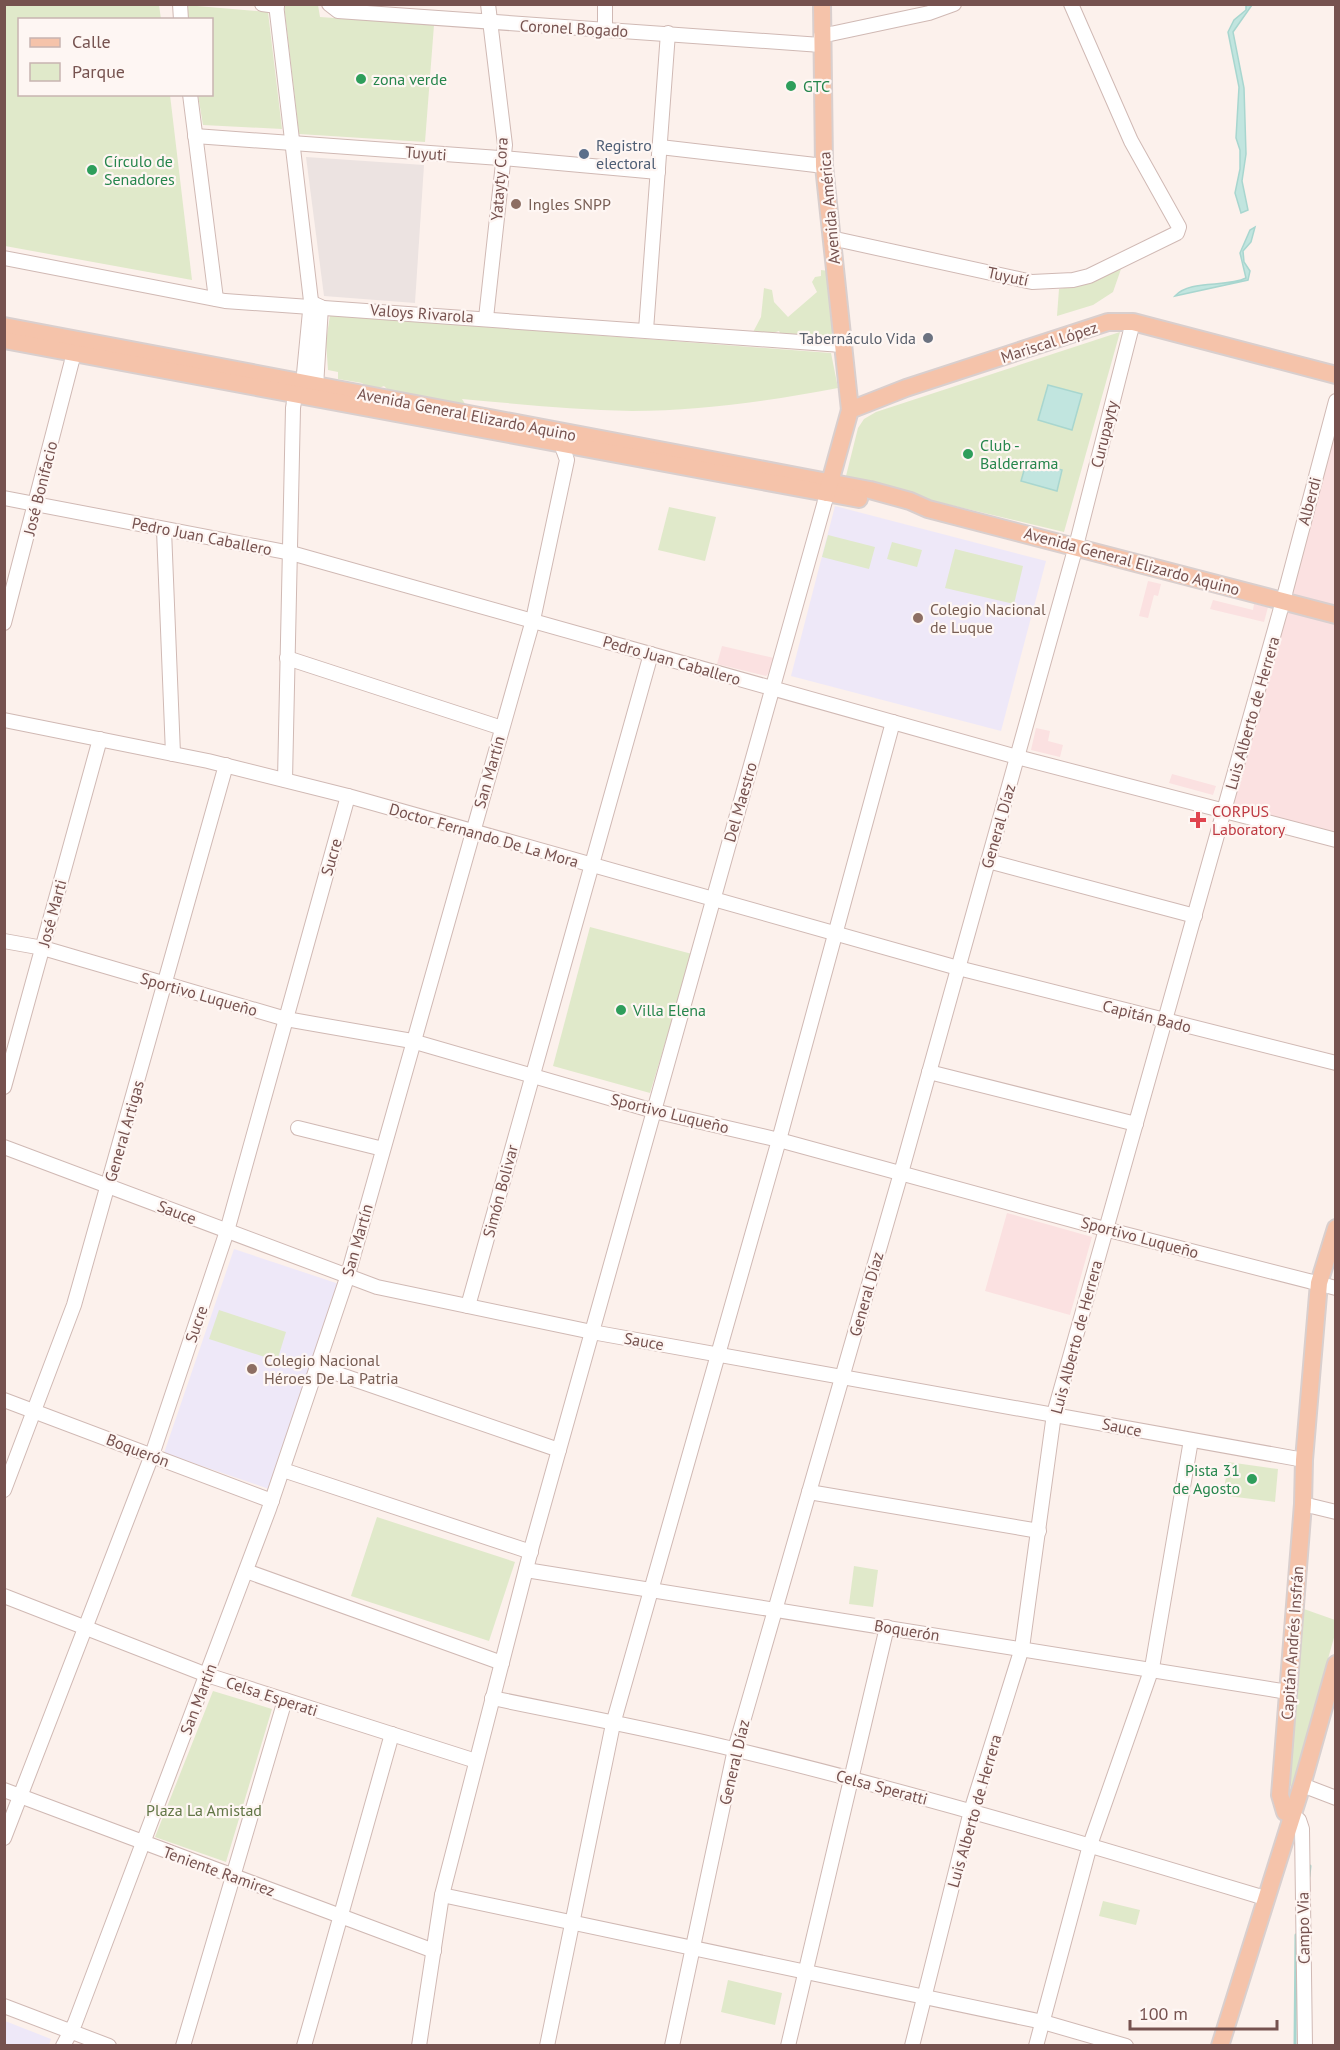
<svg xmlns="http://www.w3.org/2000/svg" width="1340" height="2050" font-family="'PT Sans',sans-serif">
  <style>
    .commercial { fill: #fbe1e1 }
    .industrial { fill: #ece3e1 }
    .education { fill: #eee8f8 }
    .green { fill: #e0e9ca }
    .water { fill: #c1e5df; stroke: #a8d6cf; stroke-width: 1.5 }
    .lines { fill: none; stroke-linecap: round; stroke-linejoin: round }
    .stream { stroke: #a8d6cf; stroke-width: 3 }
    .minor-casing { stroke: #d0b9b4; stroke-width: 16 }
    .major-casing { stroke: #d9cfce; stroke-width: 20 }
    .minor { stroke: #fff; stroke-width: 14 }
    .major { stroke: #f5c3aa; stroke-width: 16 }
    .leisure-dot { fill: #2e9e5b; stroke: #fef6f3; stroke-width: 2 }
    .service-dot { fill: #5c6f8a; stroke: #fef6f3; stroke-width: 2 }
    .education-dot { fill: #8d6e63; stroke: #fef6f3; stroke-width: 2 }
    .worship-dot { fill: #6b7280; stroke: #fef6f3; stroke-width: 2 }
    .health-dot { fill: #e0444e; stroke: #fef6f3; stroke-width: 2 }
    .labels { text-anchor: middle; stroke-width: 4.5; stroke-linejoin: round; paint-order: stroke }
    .street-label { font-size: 16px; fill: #76524f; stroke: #fef6f3 }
    .leisure-label { font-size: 16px; fill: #27864d; stroke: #fef6f3; text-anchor: start }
    .service-label { font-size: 16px; fill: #4e5e75; stroke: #fef6f3; text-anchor: start }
    .education-label { font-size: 16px; fill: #785e54; stroke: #fef6f3; text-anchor: start }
    .worship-label { font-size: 16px; fill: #5b616d; stroke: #fef6f3; text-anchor: end }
    .health-label { font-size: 16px; fill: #be3a42; stroke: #fef6f3; text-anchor: start }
    .park-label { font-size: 16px; fill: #617545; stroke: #fef6f3 }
  </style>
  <rect width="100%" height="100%" fill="#fcf1ec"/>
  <g class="commercial">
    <polygon points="1335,424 1335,609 1291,594"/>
    <polygon points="1148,581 1161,584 1158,596 1154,595 1148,618 1139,616"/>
    <polygon points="1213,600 1253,610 1254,604 1268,607 1264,622 1210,609"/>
    <polygon points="1287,610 1335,620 1335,833 1236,807 1232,803"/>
    <polygon points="722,646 774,658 770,672 766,676 717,664"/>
    <polygon points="1036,728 1050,731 1048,741 1063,745 1060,757 1031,750"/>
    <polygon points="1172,774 1216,786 1213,795 1169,783"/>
    <polygon points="1007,1213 1092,1237 1070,1315 985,1291"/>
  </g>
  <polygon class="industrial" points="306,157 424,165 415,303 324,296"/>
  <g class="education">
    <polygon points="835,506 1046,561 1001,731 791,676"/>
    <polygon points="234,1249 339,1284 269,1489 164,1453"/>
    <polygon points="5,2021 51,2039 49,2045 5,2045"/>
  </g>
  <g class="green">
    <polygon points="4,5 159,5 161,19 20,20 20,94 170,95 192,280 5,246"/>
    <polygon points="185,5 268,12 282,129 203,125 198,95 212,94 212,20 187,19"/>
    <polygon points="284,5 318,5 320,17 434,25 425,142 299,134"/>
    <polygon points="1121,269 1113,292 1093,305 1057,316 1059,289 1086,284"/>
    <polygon points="821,270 829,271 835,340 781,335 779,331 763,336 751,336 761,317 764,288 772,290 774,302 788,317 817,292 812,282 815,277 821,276"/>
    <path d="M330,315L831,353L838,388C770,401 701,411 632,411C575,410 519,404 462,399L467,407L392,394L384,386L371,391L362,383L338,379V372L328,370L326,342Z"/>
    <polygon points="1120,332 1064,532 845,480 858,428 864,419 876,412"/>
    <polygon points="669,507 716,517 705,561 658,550"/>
    <polygon points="828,535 875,547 869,569 822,557"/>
    <polygon points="892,542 922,550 917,567 887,559"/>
    <polygon points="955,549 1023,566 1014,604 945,588"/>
    <polygon points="590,927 692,954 650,1093 553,1066"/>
    <polygon points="219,1310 286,1332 277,1361 209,1339"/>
    <polygon points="1228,1462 1278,1469 1275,1502 1228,1496 1229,1490 1224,1490"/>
    <polygon points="377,1517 515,1562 489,1641 351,1596"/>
    <polygon points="854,1566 878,1570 873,1607 849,1604"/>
    <polygon points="1304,1609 1335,1620 1335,1634 1292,1787 1287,1783"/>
    <polygon points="213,1691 272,1709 226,1862 155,1837"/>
    <polygon points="1103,1901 1140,1910 1136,1925 1099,1916"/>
    <polygon points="728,1980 782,1993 775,2025 721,2012"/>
  </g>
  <g class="water">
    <polygon points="1246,5 1252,5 1233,32 1244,88 1246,154 1242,181 1248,210 1241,213 1235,193 1240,169 1240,150 1236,138 1239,87 1228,32 1234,20 1246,10"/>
    <path d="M1255,227L1251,242L1243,251L1244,262L1250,271L1248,280L1175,296C1190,279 1226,288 1246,278L1240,253L1250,230Z"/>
    <polygon points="1048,385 1082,394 1072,430 1038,420"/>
    <polygon points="1027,460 1062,470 1057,491 1021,481"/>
  </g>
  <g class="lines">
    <g class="stream">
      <polyline points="1309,1876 1310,1866"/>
      <polyline points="1295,2046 1296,1935"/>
    </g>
    <g class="minor-casing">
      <g id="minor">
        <polyline points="180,4 181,20"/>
        <polyline points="262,4 277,6"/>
        <polyline points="276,4 311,301 303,384 295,395 293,408 285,780"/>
        <polyline points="329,4 338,11 821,45"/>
        <polyline points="605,29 605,4"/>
        <polyline points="821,36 929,13 954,4"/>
        <polyline points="190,94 216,299"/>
        <polyline points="195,136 514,159 658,172"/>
        <polyline points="660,147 824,166"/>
        <polyline points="831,238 1032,282 1073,280 1089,276 1177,233 1179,227 1131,141 1071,4"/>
        <polyline points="4,258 225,301 842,345"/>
        <polyline points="486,318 505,145 488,4"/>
        <polyline points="646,330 668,33"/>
        <polyline points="308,390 316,386 321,307 312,303"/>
        <polyline points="4,498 291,553 1017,757 1336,840"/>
        <polyline points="164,530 173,754"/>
        <polyline points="4,623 74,353"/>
        <polyline points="287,658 502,728"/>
        <polyline points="4,720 208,761 348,796 958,968 1336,1063"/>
        <polyline points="988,861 1195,916"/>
        <polyline points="4,941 43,948 286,1019 412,1041 654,1111 779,1140 1105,1229 1336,1288"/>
        <polyline points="929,1072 1136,1124"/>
        <polyline points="4,1087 100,739"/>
        <polyline points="298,1128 383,1149"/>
        <polyline points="4,1147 377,1287 592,1332 1304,1460"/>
        <polyline points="468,1306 651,654"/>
        <polyline points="318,1367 559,1450"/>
        <polyline points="4,1400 272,1501"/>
        <polyline points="283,1470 531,1552"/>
        <polyline points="4,1490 74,1305 226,765"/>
        <polyline points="809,1492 1039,1531"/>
        <polyline points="1303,1504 1336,1512"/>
        <polyline points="526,1570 1288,1692"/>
        <polyline points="246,1571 502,1663"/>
        <polyline points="4,1596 207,1675 476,1761"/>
        <path d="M492,1698C574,1715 656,1730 737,1750C915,1793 1090,1845 1265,1898"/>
        <polyline points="1302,1785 1336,1798"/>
        <polyline points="4,1790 434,1951"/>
        <polyline points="1291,1814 1299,1820 1302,1829 1305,2046"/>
        <polyline points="4,1838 152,1455 227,1231 348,796"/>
        <polyline points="442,1895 1043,2022 1126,2046"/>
        <polyline points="4,2006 109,2046"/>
        <polyline points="63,2046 75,2023 269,1509 347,1278 533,620 567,460 559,438"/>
        <polyline points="183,2046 285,1700"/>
        <polyline points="304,2046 392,1734"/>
        <polyline points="419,2046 442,1895 532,1546 827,494"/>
        <polyline points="547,2046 613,1724 779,1140 893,722"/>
        <polyline points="672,2046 735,1749 901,1173 1076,546 1133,322"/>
        <polyline points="788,2046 887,1627"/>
        <polyline points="912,2046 971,1811 1022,1648 1054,1414 1283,601 1336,401"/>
        <polyline points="1036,2046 1090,1845 1152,1668 1191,1440"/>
      </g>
    </g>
    <g class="major-casing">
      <g id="major">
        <polyline points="822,4 824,166 850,410"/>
        <polyline points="4,326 870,490 910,501 928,509 1336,615"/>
        <polyline points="4,340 859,499"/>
        <polyline points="827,493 850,410 906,388 1108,322 1133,322 1336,375"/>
        <polyline points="1291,1814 1285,1812 1280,1795 1303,1504 1304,1460 1319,1283 1336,1228"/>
        <polyline points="1220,2046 1302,1785 1336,1664"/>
      </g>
    </g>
    <use href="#minor" class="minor"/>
    <use href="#major" class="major"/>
  </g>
  <g class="leisure-dot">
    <circle cx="361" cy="79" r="6"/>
    <circle cx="791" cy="86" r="6"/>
    <circle cx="92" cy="170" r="6"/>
    <circle cx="968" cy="454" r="6"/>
    <circle cx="621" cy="1010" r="6"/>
    <circle cx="1252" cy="1479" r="6"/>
  </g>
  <circle class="service-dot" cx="584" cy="154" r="6"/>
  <g class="education-dot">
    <circle cx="516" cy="204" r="6"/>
    <circle cx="918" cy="618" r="6"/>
    <circle cx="252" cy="1369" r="6"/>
  </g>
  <circle class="worship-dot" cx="928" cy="338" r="6"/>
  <path class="health-dot" d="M1195 811h6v6h6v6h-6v6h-6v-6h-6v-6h6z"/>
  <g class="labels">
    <g class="street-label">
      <text transform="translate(574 28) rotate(3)" y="6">Coronel Bogado</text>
      <text transform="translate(426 153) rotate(4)" y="6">Tuyuti</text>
      <text transform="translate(499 179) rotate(-86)" y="6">Yatayty Cora</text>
      <text transform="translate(829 208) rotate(-95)" y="6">Avenida América</text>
      <text transform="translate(1008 276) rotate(12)" y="6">Tuyutí</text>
      <text transform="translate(422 313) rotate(4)" y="6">Valoys Rivarola</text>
      <text transform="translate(1049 342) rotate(-18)" y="6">Mariscal López</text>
      <text transform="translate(467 414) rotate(11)" y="6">Avenida General Elizardo Aquino</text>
      <text transform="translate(1104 434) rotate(-76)" y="6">Curupayty</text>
      <text transform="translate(40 488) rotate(-76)" y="6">José Bonifacio</text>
      <text transform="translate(1309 501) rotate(-75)" y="6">Alberdi</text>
      <text transform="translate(202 536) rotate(11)" y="6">Pedro Juan Caballero</text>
      <text transform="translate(1132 561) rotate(15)" y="6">Avenida General Elizardo Aquino</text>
      <text transform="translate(672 660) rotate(16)" y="6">Pedro Juan Caballero</text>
      <text transform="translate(1252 713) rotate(-74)" y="6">Luis Alberto de Herrera</text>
      <text transform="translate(489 772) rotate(-74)" y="6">San Martín</text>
      <text transform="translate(740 802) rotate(-74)" y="6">Del Maestro</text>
      <text transform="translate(998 826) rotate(-74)" y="6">General Díaz</text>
      <text transform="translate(484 835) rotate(16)" y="6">Doctor Fernando De La Mora</text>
      <text transform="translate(331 857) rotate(-74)" y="6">Sucre</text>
      <text transform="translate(52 913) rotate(-75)" y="6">José Marti</text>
      <text transform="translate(199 994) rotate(16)" y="6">Sportivo Luqueño</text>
      <text transform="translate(1147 1016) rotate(14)" y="6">Capitán Bado</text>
      <text transform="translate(670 1113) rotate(14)" y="6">Sportivo Luqueño</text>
      <text transform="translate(124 1131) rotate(-74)" y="6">General Artigas</text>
      <text transform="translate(500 1191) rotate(-75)" y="6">Simón Bolivar</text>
      <text transform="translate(177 1212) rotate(21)" y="6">Sauce</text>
      <text transform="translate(1140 1237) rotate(15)" y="6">Sportivo Luqueño</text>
      <text transform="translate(357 1240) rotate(-74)" y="6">San Martín</text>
      <text transform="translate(866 1294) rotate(-74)" y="6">General Díaz</text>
      <text transform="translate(196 1324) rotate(-71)" y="6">Sucre</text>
      <text transform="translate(1076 1337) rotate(-75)" y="6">Luis Alberto de Herrera</text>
      <text transform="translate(644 1341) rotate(10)" y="6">Sauce</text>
      <text transform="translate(1122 1427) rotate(11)" y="6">Sauce</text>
      <text transform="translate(138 1450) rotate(21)" y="6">Boquerón</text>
      <text transform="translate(907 1630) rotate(9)" y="6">Boquerón</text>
      <text transform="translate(1292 1643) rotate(-86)" y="6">Capitán Andrés Insfrán</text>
      <text transform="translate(272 1696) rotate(18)" y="6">Celsa Esperati</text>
      <text transform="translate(198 1699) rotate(-69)" y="6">San Martín</text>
      <text transform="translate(734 1762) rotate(-77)" y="6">General Díaz</text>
      <text transform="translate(882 1787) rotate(15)" y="6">Celsa Speratti</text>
      <text transform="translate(974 1811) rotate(-74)" y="6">Luis Alberto de Herrera</text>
      <text transform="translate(219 1871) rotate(20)" y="6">Teniente Ramirez</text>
      <text transform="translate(1303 1928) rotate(-91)" y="6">Campo Via</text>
    </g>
    <g class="leisure-label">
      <text x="373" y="85">zona verde</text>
      <text x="803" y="92">GTC</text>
      <text x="104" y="167">Círculo de<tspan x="104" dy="18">Senadores</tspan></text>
      <text x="980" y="451">Club -<tspan x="980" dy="18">Balderrama</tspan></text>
      <text x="633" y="1016">Villa Elena</text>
      <text x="1240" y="1476" text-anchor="end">Pista 31<tspan x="1240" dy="18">de Agosto</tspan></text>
    </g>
    <g class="service-label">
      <text x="596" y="151">Registro<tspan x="596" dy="18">electoral</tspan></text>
    </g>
    <g class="education-label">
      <text x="528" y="210">Ingles SNPP</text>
      <text x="930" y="615">Colegio Nacional<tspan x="930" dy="18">de Luque</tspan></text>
      <text x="264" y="1366">Colegio Nacional<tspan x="264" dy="18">Héroes De La Patria</tspan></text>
    </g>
    <g class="worship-label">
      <text x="916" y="344">Tabernáculo Vida</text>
    </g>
    <g class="health-label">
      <text x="1212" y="817">CORPUS<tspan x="1212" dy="18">Laboratory</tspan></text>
    </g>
    <g class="park-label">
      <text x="204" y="1816">Plaza La Amistad</text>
    </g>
  </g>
  <rect width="1340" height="2050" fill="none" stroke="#76524f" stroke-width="12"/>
  <rect x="18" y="18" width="195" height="78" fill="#fef6f3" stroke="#c8b4b1" stroke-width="1.5"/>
  <rect x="30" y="38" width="30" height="9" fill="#f5c3aa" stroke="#c8b4b1" stroke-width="1.5"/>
  <text x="72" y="48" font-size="18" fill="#76524f">Calle</text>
  <rect x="30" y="63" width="30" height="18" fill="#e0e9ca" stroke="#c8b4b1" stroke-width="1.5"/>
  <text x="72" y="78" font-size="18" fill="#76524f">Parque</text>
  <path d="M1130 2020v9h147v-9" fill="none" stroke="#76524f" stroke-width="3"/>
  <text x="1139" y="2020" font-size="18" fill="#76524f" stroke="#fef6f3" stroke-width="4.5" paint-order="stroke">100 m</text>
</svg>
